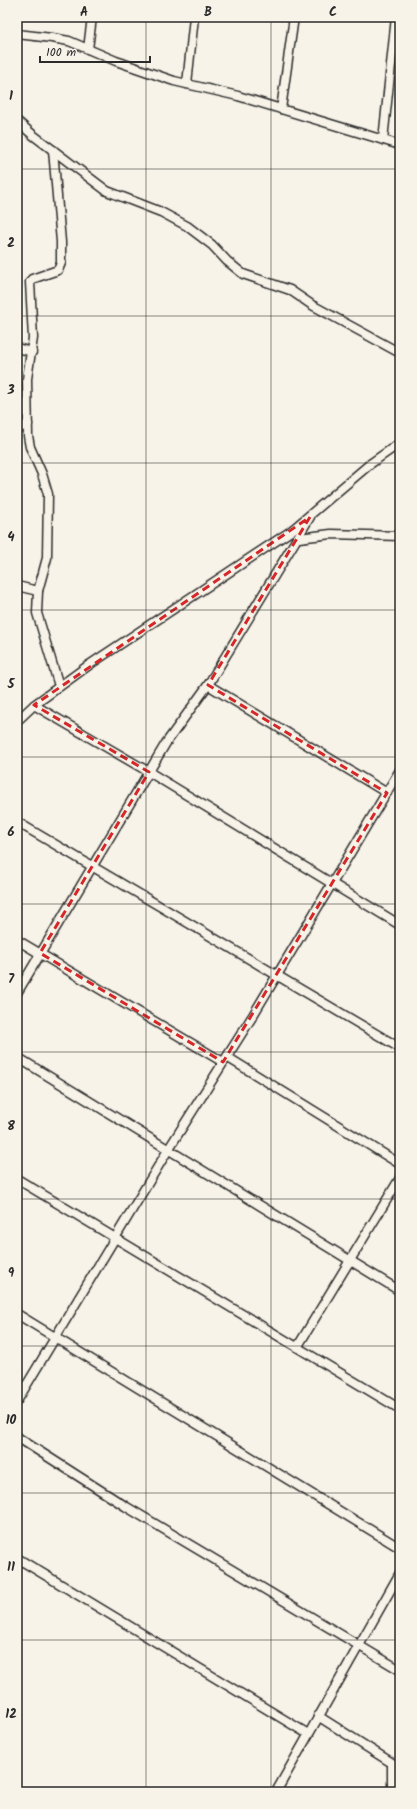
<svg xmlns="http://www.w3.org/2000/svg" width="417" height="1809" font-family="Kalam,sans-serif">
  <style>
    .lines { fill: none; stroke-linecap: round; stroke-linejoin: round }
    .street-casing { stroke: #2b2b2b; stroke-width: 11 }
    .street { stroke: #f7f3e8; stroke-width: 8 }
    .marked { fill: none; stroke: #d62828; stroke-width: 3; stroke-dasharray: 8 5; stroke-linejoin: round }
    .grid { fill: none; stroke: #2b2b2b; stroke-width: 1; stroke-opacity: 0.55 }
    .neatline { fill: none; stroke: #2b2b2b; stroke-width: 1.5 }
    .grid-label { font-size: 13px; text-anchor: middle; font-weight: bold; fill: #2b2b2b }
  </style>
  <rect width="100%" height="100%" fill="#f7f3e8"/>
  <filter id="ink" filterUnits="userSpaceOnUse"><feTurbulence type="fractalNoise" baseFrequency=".025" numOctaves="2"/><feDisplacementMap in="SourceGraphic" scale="8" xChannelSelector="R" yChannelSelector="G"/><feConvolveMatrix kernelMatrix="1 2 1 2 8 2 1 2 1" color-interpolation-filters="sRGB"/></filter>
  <g filter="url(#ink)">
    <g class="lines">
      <g class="street-casing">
        <g id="street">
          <polyline points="17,34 52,38 69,41 116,61 174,81 238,96 400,145"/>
          <polyline points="88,49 92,17"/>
          <polyline points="187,84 194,17"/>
          <polyline points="281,109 294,17"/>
          <polyline points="17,121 33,135 107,191 161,212 187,226 212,245 227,261 243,274 290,290 312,305 400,353"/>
          <polyline points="383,140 396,17"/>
          <polyline points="53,150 61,242 61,263 58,270 32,279 30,282 33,338 27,379 28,436 30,447 42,474 48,494 47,558 38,591 37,613 59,686"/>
          <polyline points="17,348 32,352"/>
          <polyline points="17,429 28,424"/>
          <polyline points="299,538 331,534 400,536"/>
          <polyline points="17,586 38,591"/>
          <polyline points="208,685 387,793"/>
          <polyline points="34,705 149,772 400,925"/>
          <polyline points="17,721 34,705 89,665 291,531 370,464 400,443"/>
          <polyline points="17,822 400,1048"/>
          <polyline points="17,940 223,1062"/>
          <polyline points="17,993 166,743 208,685 310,517"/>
          <polyline points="17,1057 400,1291"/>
          <polyline points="227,1057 400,1164"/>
          <polyline points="17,1179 400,1409"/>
          <polyline points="17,1314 400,1548"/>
          <polyline points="298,1346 400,1178"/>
          <polyline points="17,1401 168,1150 252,1017 400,770"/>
          <polyline points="17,1437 125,1506 400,1670"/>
          <polyline points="17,1558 308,1734"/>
          <polyline points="318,1716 400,1768"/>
          <polyline points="392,1764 392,1792"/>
          <polyline points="276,1792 400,1573"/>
        </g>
      </g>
      <use href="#street" class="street"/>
    </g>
  </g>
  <path class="marked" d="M310,517L208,685L387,793L223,1062L40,953L149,772L34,705Z"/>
  <path class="grid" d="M146,17V1792M271,17V1792M17,169H400M17,316H400M17,463H400M17,610H400M17,757H400M17,904H400M17,1052H400M17,1199H400M17,1346H400M17,1493H400M17,1640H400"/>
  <rect width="417" height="1809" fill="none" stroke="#f7f3e8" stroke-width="44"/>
  <path d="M40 56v6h110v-6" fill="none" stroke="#2b2b2b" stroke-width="2"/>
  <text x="46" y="56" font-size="12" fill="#2b2b2b" stroke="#f7f3e8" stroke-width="3" paint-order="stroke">100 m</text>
  <rect x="22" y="22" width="373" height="1765" class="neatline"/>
  <g class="grid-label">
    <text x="84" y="16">A</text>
    <text x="208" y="16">B</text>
    <text x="333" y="16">C</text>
    <text x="11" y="100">1</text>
    <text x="11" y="247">2</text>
    <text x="11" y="394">3</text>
    <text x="11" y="541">4</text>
    <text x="11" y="688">5</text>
    <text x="11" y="836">6</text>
    <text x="11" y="983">7</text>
    <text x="11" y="1130">8</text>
    <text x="11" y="1277">9</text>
    <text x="11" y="1424">10</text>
    <text x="11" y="1571">11</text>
    <text x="11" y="1718">12</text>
  </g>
</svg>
